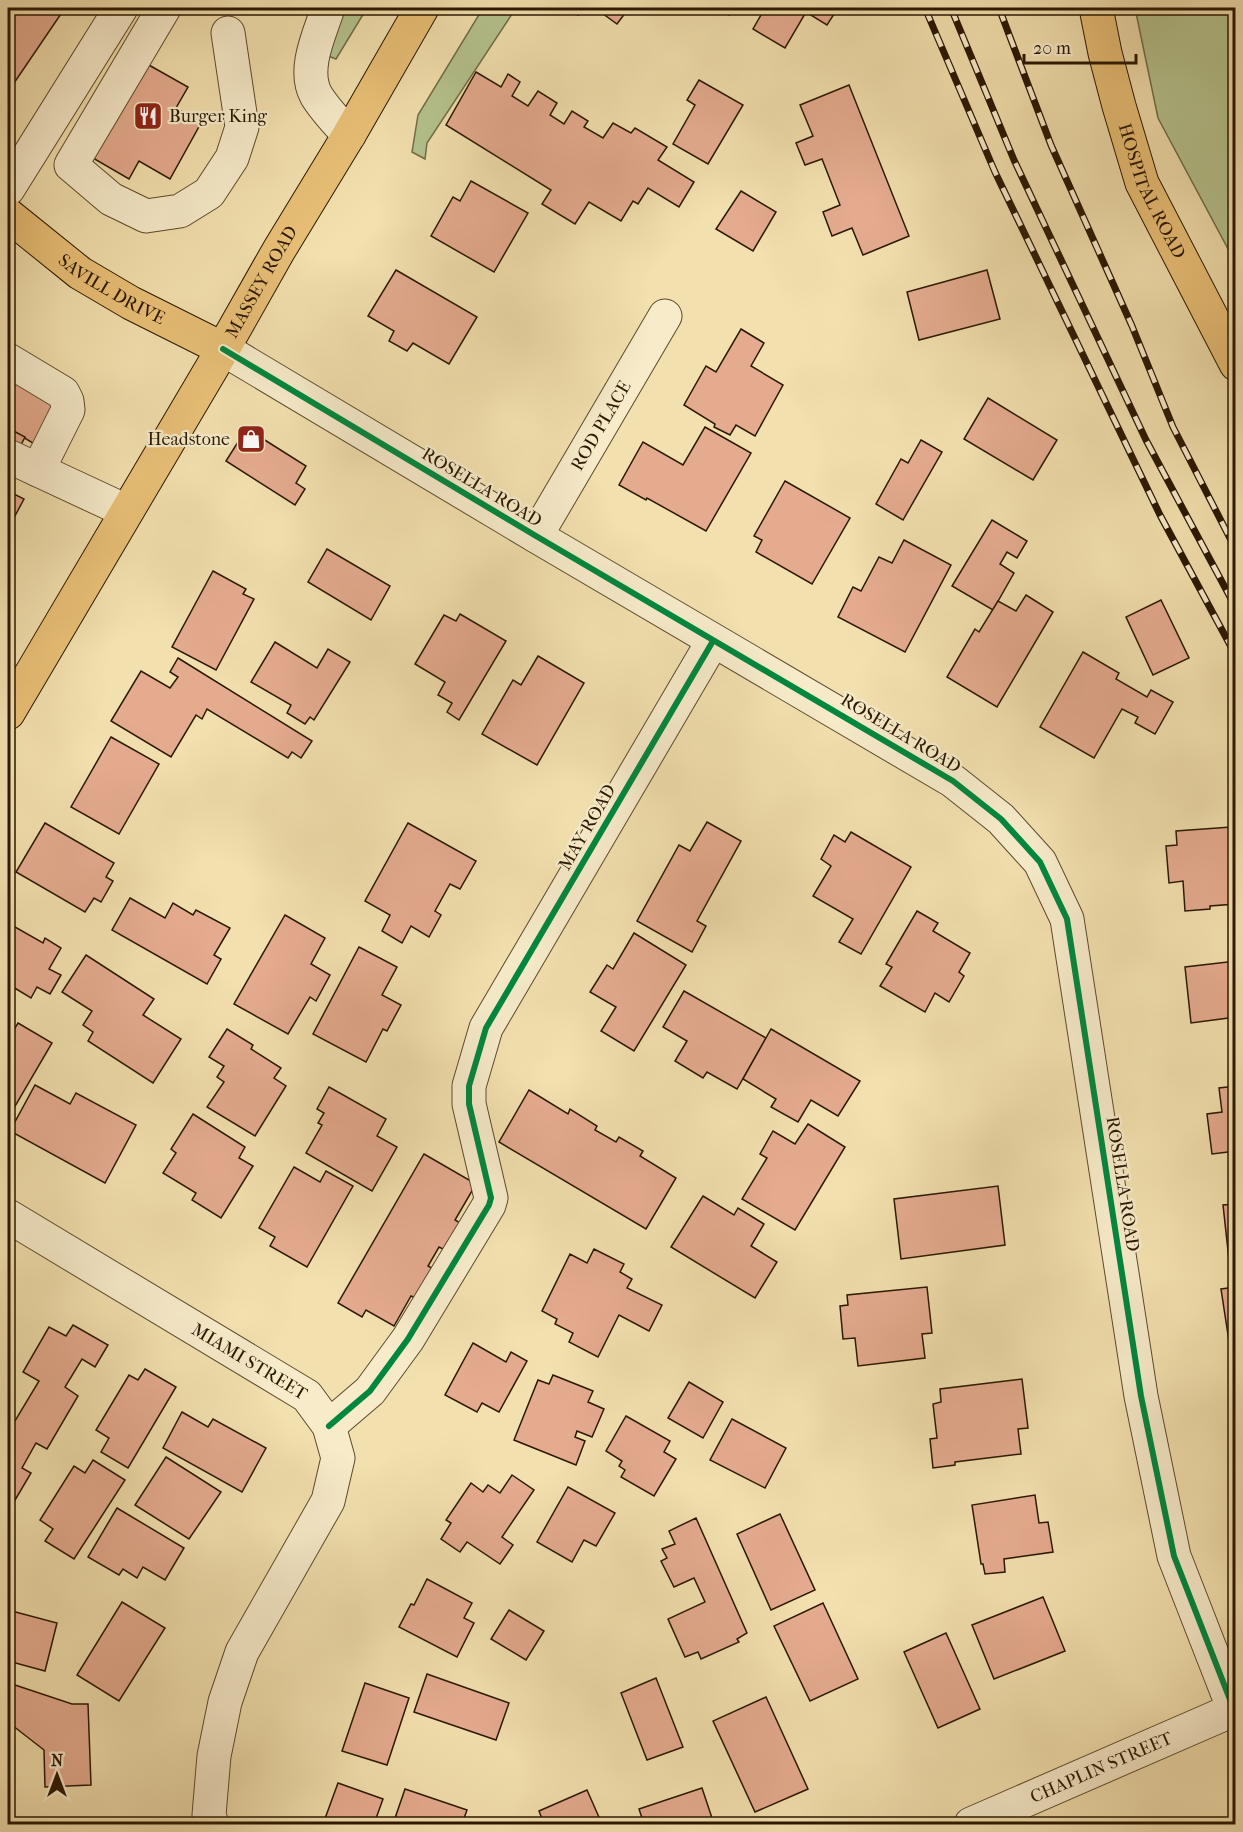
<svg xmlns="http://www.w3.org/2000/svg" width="1243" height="1832" font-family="'IM FELL French Canon',serif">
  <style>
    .green { fill: #b5c38e; stroke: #706e48; stroke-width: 1.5 }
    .building { fill: #e5ab8f; stroke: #2a1801; stroke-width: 1.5 }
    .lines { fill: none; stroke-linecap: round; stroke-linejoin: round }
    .minor-casing { stroke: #5c4a2c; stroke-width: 35 }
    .major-casing { stroke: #2a1801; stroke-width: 35 }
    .minor { stroke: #f7ebca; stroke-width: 33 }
    .major { stroke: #e9c077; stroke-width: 33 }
    .rail-casing { stroke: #2a1801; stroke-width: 7 }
    .rail { stroke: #f7ebca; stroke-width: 4.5; stroke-dasharray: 14; stroke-linecap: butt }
    .cycleway-casing { stroke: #f7ebca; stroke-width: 10 }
    .cycleway { stroke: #00873e; stroke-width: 6 }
    .labels { text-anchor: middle; stroke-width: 4.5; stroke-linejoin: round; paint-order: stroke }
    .poi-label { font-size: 18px; fill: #2a1801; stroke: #f7ebca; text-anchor: start }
    .street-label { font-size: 18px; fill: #2a1801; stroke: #f7ebca }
  </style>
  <rect width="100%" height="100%" fill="#f2e0ae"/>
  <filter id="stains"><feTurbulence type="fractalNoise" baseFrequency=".00333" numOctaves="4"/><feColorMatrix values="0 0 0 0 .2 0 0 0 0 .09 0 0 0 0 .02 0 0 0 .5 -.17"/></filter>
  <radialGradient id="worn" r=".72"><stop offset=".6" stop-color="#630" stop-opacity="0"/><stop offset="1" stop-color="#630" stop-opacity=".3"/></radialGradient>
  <g class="green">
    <polygon points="344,8 367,8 336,59 323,54"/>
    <polygon points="483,8 516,8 427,143 425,159 412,152 418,115"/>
    <polygon points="1135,8 1235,8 1235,262 1158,118"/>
  </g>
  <g class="building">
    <polygon points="8,8 65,8 12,86 8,84"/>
    <polygon points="569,8 584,8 578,15"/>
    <polygon points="595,8 629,8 617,24"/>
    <polygon points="716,8 734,8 729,15"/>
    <polygon points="765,8 838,8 827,25 806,12 785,48 753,29"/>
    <polygon points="140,60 188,87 176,108 201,123 170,179 139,161 129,179 86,154"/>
    <polygon points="476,72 501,87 508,74 520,82 512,96 528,106 538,91 557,103 550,115 564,124 572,111 588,121 584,127 603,138 613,123 631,133 635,128 667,147 658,160 694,182 679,207 648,188 638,204 633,201 621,221 589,202 575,224 542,204 551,190 446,125"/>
    <polygon points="699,80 743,105 708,164 673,144 695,105 687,100"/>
    <polygon points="849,85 909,236 863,255 852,228 832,236 823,212 840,205 822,159 805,165 796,143 813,136 800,105"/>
    <polygon points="471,181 528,213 494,272 431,236 453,197 460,201"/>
    <polygon points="741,191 776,212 753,251 716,229"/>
    <polygon points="396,270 477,317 449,364 413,343 407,351 389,341 394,331 368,316"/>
    <polygon points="987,270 1000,319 919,340 907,292"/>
    <polygon points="741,329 764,343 751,366 783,385 755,436 736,425 730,435 714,427 715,424 684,405 706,366 716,372"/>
    <polygon points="8,372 60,402 36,445 8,428"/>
    <polygon points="988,398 1057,440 1033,480 964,439"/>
    <polygon points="705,427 751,453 706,531 647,498 646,500 619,485 643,442 683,465"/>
    <polygon points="8,428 25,437 8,470"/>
    <polygon points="260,437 306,466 296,483 305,489 295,505 226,461 238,442"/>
    <polygon points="921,440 942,452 903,520 876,504 901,459 908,463"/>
    <polygon points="785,481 850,518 812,584 756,552 762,540 754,536"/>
    <polygon points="8,491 24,499 8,529"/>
    <polygon points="992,520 1027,541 1017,558 1007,552 1000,564 1014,573 993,610 952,586"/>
    <polygon points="904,540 951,565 905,652 838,617 853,587 861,591 879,557 892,563"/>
    <polygon points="327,549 390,586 371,620 308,582"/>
    <polygon points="213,571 246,589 243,594 254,599 216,670 172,647"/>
    <polygon points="1026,595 1053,612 997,707 947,677 975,629 979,632 998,601 1016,611"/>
    <polygon points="1161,600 1189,658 1153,675 1126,617"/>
    <polygon points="460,614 506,641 459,720 447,712 452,703 438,695 445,682 415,664 444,615 456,621"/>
    <polygon points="275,642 317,668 328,649 350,662 314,720 310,717 305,724 287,713 291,705 251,682"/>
    <polygon points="1083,652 1119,673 1116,679 1147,697 1151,690 1173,702 1155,734 1135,723 1138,717 1122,709 1094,758 1040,727"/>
    <polygon points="538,656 584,683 537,765 482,734 513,680 521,685"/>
    <polygon points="178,658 312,741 301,758 292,752 288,758 207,709 202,719 196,715 171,757 111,721 141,671 170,688 178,677 170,672"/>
    <polygon points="111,737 159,764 119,834 71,807"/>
    <polygon points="707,822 741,841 697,921 706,926 692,952 637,921 679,845 690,851"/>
    <polygon points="45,823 114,863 106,877 113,881 101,902 94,898 85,912 16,872"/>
    <polygon points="408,823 476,861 460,889 450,884 435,911 441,915 429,937 411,926 402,943 382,931 390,915 365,901"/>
    <polygon points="1231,827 1233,862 1236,862 1236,904 1210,906 1210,909 1185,911 1183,881 1169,883 1166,846 1177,845 1176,831"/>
    <polygon points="851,832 911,867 861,954 839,942 853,919 813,896 831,866 821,859 834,835 845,842"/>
    <polygon points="130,898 165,918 173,903 193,915 196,910 230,928 214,955 221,959 207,984 112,930"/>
    <polygon points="917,911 938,923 933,931 970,953 959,972 964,976 949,1002 935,993 925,1012 880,986 892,967 886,964"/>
    <polygon points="285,915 325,938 311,964 330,975 316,1001 310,997 288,1034 234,1004"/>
    <polygon points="8,923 43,943 45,938 61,948 49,969 61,975 50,994 37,987 31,998 8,984"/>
    <polygon points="634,933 686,965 634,1051 601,1031 616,1007 590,992 607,965 613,969"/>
    <polygon points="359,947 397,967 382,995 401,1005 387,1031 383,1029 366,1062 313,1034"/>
    <polygon points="86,955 154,999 143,1015 181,1039 153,1083 88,1041 93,1032 83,1025 92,1011 62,992"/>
    <polygon points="1236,961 1236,1017 1191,1023 1185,967"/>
    <polygon points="684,991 766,1038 737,1089 707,1072 703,1078 675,1061 687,1041 663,1027"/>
    <polygon points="18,1023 52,1043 14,1108 8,1104 8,1037 9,1038"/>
    <polygon points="227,1029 253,1045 251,1049 281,1068 274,1078 286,1086 255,1136 207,1107 224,1082 217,1077 224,1066 209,1057"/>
    <polygon points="771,1029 860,1081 838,1116 811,1100 798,1122 771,1107 776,1099 743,1079"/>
    <polygon points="35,1085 70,1104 76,1093 136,1125 105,1183 10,1131"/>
    <polygon points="1236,1086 1236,1151 1212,1154 1207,1114 1222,1112 1219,1088"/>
    <polygon points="329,1087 386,1119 377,1136 397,1147 372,1191 306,1153 322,1125 318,1123 324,1113 317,1109"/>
    <polygon points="529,1090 568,1114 570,1109 597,1126 595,1130 616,1142 619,1137 643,1151 640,1156 676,1178 646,1229 499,1142"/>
    <polygon points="193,1114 245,1147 239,1158 253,1166 221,1218 192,1200 196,1193 163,1173 176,1153 171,1149"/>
    <polygon points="808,1124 845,1147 795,1230 742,1199 767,1158 760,1154 773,1131 795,1144"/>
    <polygon points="424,1154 476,1184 455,1220 462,1224 447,1251 439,1247 428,1266 435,1270 418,1299 411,1296 394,1326 366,1310 362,1317 338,1303"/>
    <polygon points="294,1167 320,1182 326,1171 353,1186 307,1267 270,1246 275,1237 259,1228"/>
    <polygon points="998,1186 1005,1245 901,1259 894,1199"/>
    <polygon points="703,1196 734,1215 738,1208 764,1224 751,1246 777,1262 755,1298 671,1247"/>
    <polygon points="1236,1204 1236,1269 1230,1269 1223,1205"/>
    <polygon points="594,1249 624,1264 620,1272 632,1279 627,1288 662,1305 649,1331 619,1315 598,1357 569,1342 573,1333 555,1324 557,1319 542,1311 570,1254 587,1263"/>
    <polygon points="927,1287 932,1333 922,1334 925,1358 858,1366 855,1338 843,1339 840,1306 848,1305 847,1295"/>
    <polygon points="1236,1287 1236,1347 1230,1348 1221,1289"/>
    <polygon points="73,1325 108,1345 95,1367 82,1359 65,1387 78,1396 47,1449 36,1443 22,1468 31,1473 8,1512 8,1416 15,1421 39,1381 23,1372 49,1327 66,1336"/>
    <polygon points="473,1343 506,1362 511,1352 527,1361 499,1412 482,1403 477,1412 445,1395"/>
    <polygon points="145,1369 176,1387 128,1468 101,1452 109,1438 96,1430 129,1375 138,1380"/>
    <polygon points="553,1375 593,1391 588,1402 604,1409 592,1437 577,1431 575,1437 585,1441 576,1465 514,1440 538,1380 549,1384"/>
    <polygon points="1022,1379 1028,1428 1018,1429 1021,1454 955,1462 955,1465 933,1468 930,1439 937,1438 933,1404 941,1402 940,1389"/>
    <polygon points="689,1382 723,1402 703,1438 668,1418"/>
    <polygon points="182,1412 208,1427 213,1419 266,1448 242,1492 163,1448"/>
    <polygon points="626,1416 670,1441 664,1452 676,1459 654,1496 621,1477 625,1470 619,1466 622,1461 606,1451"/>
    <polygon points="732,1419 786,1448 765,1488 710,1460"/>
    <polygon points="166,1457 221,1492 189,1539 135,1505"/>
    <polygon points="93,1460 125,1480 74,1559 45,1541 53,1529 40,1520 74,1466 85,1473"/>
    <polygon points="512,1475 534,1490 502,1537 513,1545 500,1564 467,1542 460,1552 441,1539 451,1523 446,1520 471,1483 483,1492 488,1485 500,1493"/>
    <polygon points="568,1487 615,1513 596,1546 584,1540 572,1562 537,1542"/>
    <polygon points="1035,1495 1039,1523 1048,1522 1053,1552 1004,1559 1005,1572 985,1574 983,1564 981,1564 972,1505"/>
    <polygon points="117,1508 184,1548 165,1580 143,1567 137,1578 123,1569 119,1575 88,1557"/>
    <polygon points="780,1514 815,1590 771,1610 737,1534"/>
    <polygon points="696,1518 747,1633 737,1639 739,1642 701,1659 698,1652 685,1657 668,1619 705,1602 694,1578 674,1587 661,1561 667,1558 662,1549 675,1544 669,1531"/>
    <polygon points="427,1579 472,1603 464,1618 474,1623 457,1657 399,1627 411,1604 414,1605"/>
    <polygon points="1043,1597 1065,1651 994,1679 972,1625"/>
    <polygon points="122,1602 165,1628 119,1701 77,1675"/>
    <polygon points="823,1603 858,1679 810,1701 774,1626"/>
    <polygon points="8,1610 57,1623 45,1671 8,1661"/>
    <polygon points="509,1610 544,1631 526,1660 491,1639"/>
    <polygon points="946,1633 980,1709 938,1728 904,1652"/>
    <polygon points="427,1674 509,1703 496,1740 414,1712"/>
    <polygon points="656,1678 683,1747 647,1760 621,1693"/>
    <polygon points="365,1683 409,1698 387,1765 342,1751"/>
    <polygon points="12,1684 72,1704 88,1704 91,1785 45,1787 44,1750 8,1722 8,1698"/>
    <polygon points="766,1697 808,1789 755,1812 713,1721"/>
    <polygon points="338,1783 383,1799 374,1824 323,1824"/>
    <polygon points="702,1788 713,1821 703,1824 644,1824 639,1809"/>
    <polygon points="405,1789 467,1810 462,1824 393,1824"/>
    <polygon points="587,1790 602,1824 544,1824 539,1811"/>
  </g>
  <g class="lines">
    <g class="minor-casing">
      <g id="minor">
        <polyline points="164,8 71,165 111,199 146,216 180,211 209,193 232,158 242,127 228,33"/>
        <path d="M328,8C320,33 302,69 316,95C325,110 337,122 349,135"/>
        <polyline points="8,189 121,8"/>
        <polyline points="223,349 536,536 953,781 1001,819 1040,862 1067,919 1141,1396 1174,1556 1236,1715"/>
        <polyline points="8,360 63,393 67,401 68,410 38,470"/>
        <polyline points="8,456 126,511"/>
        <path id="s1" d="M536,536L665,316"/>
        <path id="s2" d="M8,1216L307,1396L329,1426L338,1458L328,1501L242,1652L225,1702L214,1756L209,1815L212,1824"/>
        <polyline points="329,1426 370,1391 408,1339 489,1205 491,1198 469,1104 469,1086 486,1028 713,641"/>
        <path id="s3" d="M971,1824L1233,1710"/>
      </g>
    </g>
    <g class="major-casing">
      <g id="major">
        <path id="s4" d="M1096,8L1105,53L1119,106L1142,183L1236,364"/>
        <path id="s5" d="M8,215L80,273L131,303L223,349"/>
        <path id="s6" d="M8,713L223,349L279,250L349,135L422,8"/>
      </g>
    </g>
    <use href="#minor" class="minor"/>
    <use href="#major" class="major"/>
    <g class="rail-casing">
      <g id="rail">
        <polyline points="925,8 995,172 1160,515 1236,656"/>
        <polyline points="951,8 1014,160 1146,440 1236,608"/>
        <polyline points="999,8 1051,145 1132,326 1173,427 1236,550"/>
      </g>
    </g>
    <use href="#rail" class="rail"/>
    <g class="cycleway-casing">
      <g id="cycleway">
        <polyline points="223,349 536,536 953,781 1001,819 1040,862 1067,919 1141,1396 1174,1556 1236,1715"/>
        <polyline points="329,1426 370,1391 408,1339 489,1205 491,1198 469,1104 469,1086 486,1028 713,641"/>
      </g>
    </g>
    <use href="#cycleway" class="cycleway"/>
  </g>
  <defs>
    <g id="restaurant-square" transform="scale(1.5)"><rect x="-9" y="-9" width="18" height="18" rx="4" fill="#8f2418" stroke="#f7ebca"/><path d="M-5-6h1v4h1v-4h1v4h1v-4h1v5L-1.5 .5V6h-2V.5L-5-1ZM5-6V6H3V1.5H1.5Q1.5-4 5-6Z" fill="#fff"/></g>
    <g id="shop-square" transform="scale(1.5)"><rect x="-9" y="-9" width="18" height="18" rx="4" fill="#8f2418" stroke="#f7ebca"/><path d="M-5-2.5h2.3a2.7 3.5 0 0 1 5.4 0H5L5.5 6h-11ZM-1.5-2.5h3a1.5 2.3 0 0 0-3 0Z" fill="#fff"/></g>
  </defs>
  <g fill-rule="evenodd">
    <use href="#restaurant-square" x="148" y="116"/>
    <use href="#shop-square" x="251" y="439"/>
  </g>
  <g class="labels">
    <g class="poi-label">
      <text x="169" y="122">Burger King</text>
      <text x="230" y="445" text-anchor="end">Headstone</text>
    </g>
    <g class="street-label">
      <text dy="6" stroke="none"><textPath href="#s4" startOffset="192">HOSPITAL ROAD</textPath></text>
      <text dy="6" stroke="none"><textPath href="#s6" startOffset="500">MASSEY ROAD</textPath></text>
      <text dy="6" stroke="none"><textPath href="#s5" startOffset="128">SAVILL DRIVE</textPath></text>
      <text dy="6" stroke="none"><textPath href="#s1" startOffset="128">ROD PLACE</textPath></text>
      <text transform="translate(482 487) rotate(31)" y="6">ROSELLA ROAD</text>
      <text transform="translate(901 733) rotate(31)" y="6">ROSELLA ROAD</text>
      <text transform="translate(587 827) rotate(-60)" y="6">MAY ROAD</text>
      <text transform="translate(1123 1184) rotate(81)" y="6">ROSELLA ROAD</text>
      <text dy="6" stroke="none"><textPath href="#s2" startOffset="282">MIAMI STREET</textPath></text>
      <text dy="6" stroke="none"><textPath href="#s3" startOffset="142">CHAPLIN STREET</textPath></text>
    </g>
  </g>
  <rect width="1243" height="1832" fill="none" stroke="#f2e0ae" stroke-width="30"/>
  <rect x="9" y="9" width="1225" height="1814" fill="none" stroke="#2a1801" stroke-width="3"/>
  <rect x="15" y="15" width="1213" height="1802" fill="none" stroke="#2a1801" stroke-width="1.5"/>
  <g transform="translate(57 1775)" stroke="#f7ebca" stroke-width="4.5" paint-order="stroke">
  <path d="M0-4.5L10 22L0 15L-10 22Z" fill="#2a1801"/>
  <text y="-9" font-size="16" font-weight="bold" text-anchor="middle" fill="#2a1801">N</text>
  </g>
  <path d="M1024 54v9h112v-9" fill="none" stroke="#2a1801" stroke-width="3"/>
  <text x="1033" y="54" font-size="18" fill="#2a1801" stroke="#f7ebca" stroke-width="4.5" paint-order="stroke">20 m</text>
  <rect width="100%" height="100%" filter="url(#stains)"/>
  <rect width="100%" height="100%" fill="url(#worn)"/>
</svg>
